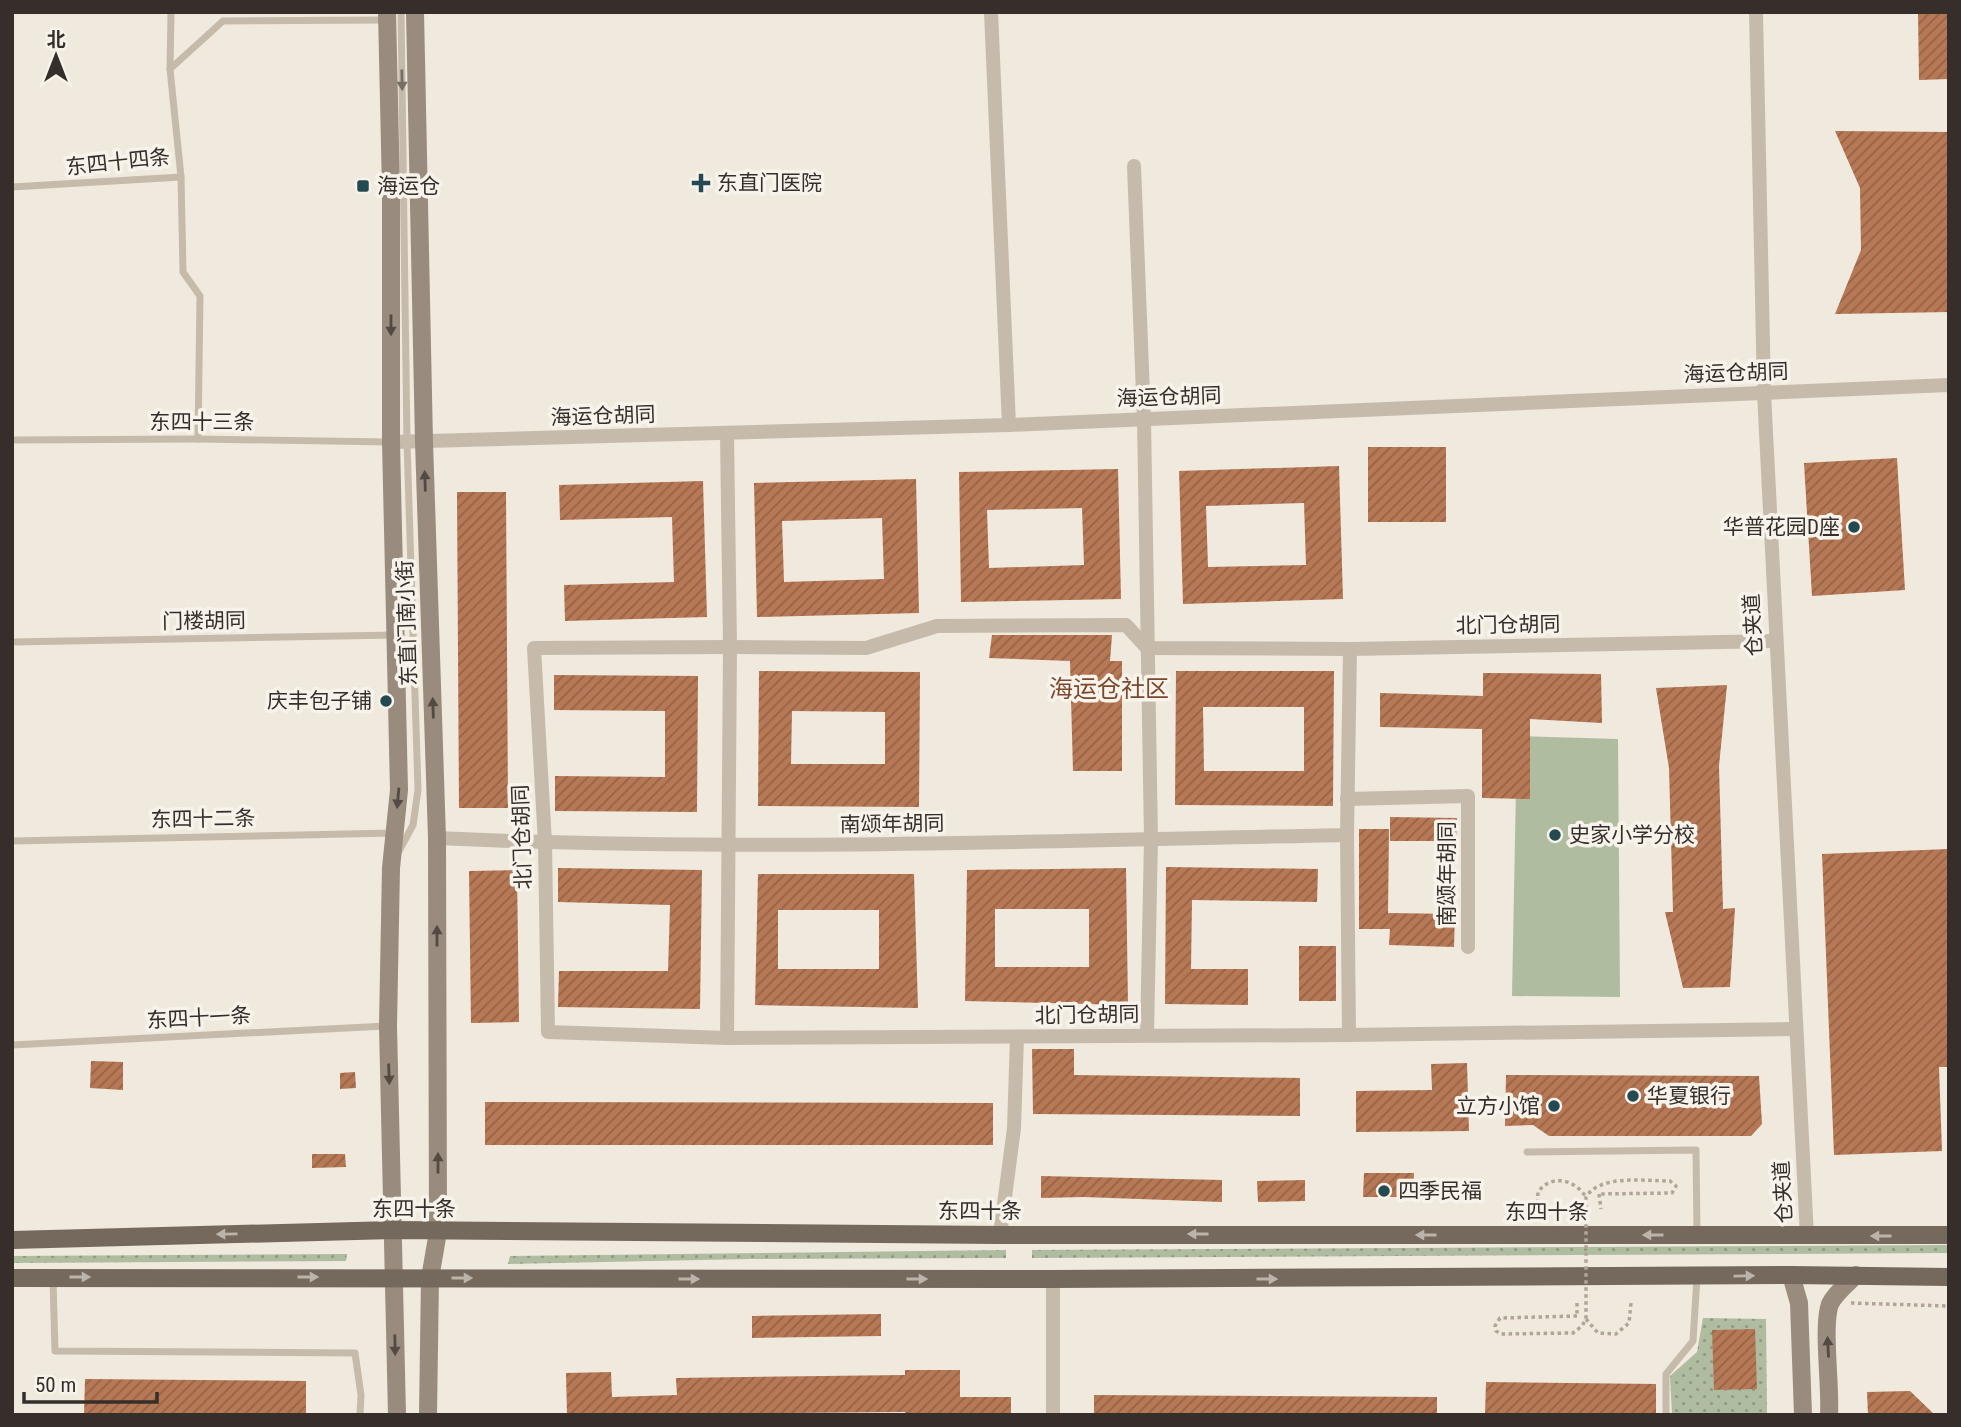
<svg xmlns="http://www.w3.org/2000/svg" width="1961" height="1427" font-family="'Roboto Condensed','Noto Sans SC',sans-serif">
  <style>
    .grass { fill: url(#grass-dots) }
    .garden { fill: #afbca0 }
    .building { fill: url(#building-hatch); fill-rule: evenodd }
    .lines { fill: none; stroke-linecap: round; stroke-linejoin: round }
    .path { stroke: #b1a596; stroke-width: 3.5; stroke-dasharray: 3.5 3.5; stroke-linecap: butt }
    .lane { stroke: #c6bbab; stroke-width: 7 }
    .street { stroke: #c6bbab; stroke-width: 14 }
    .secondary { stroke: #998b7d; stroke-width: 18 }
    .primary { stroke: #75685d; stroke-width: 18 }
    .path-bridge { stroke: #b1a596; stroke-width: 3.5; stroke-dasharray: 3.5 3.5; stroke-linecap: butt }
    .oneway { fill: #766d64 }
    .oneway2 { fill: #534a43 }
    .oneway3 { fill: #bcb4ab }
    .poi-dot { fill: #244951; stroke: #f7f3ea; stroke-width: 2.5 }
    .labels { text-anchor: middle; stroke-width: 7; stroke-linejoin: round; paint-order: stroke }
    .street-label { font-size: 21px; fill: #352e2a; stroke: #f7f3ea }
    .poi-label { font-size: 21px; fill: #352e2a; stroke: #f7f3ea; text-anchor: start }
    .quarter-label { font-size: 24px; fill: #79482d; stroke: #f7f3ea }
  </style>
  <defs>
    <pattern id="grass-dots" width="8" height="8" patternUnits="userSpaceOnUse" patternTransform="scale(1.75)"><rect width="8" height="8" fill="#afbca0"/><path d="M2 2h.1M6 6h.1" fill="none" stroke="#8f9983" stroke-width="1.8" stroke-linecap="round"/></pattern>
    <pattern id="building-hatch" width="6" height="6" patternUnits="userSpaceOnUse" patternTransform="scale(1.75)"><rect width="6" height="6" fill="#b67855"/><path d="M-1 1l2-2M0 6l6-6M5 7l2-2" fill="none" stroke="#956347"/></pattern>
  </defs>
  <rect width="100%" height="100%" fill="#efe9de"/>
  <g class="grass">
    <polygon points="1949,1245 1949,1253 1032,1258 1032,1250"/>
    <polygon points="1006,1250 1006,1258 749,1259 508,1264 510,1256"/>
    <polygon points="347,1254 346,1261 12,1263 12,1256"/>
    <polygon points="1703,1318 1766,1319 1767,1415 1672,1415 1670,1376 1697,1352"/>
  </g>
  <polygon class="garden" points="1517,736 1618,739 1620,997 1512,996"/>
  <g class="building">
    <polygon points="1918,12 1949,12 1949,79 1919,80"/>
    <polygon points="1835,131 1949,132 1949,312 1835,314 1861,250 1860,188"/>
    <rect x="1368" y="447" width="78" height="75"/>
    <polygon points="1897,458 1905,590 1812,596 1804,463"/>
    <path d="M1339,466L1343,599L1183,604L1179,471ZM1304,503L1306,565L1208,567L1206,506Z"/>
    <path d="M1118,469L1121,599L961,602L959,472ZM1082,508L1084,565L989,568L987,510Z"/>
    <path d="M916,479L919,613L757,617L754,483ZM882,518L884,579L784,582L782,521Z"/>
    <polygon points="703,481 707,617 565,621 564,585 674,582 672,517 560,520 559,485"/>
    <polygon points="457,492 506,492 508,808 459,808"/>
    <polygon points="992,635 1112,635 1110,661 1122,661 1122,771 1073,771 1070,661 989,658"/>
    <path d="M759,671L920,672L919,807L758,806ZM792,711L885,712V764H791Z"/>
    <path d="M1176,671H1334L1333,806L1175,805ZM1203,707H1304V771H1204Z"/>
    <polygon points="1483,673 1601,674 1602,723 1530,719 1530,799 1482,798 1482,729 1380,727 1380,693 1483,696"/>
    <polygon points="554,675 698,676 697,812 555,811 555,776 665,777 665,711 554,710"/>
    <polygon points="1727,685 1719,766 1723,909 1735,908 1730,987 1683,988 1665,912 1673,912 1669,768 1656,688"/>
    <polygon points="1390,817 1457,818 1456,841 1390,841"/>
    <polygon points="1359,829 1389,829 1388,913 1455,914 1454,947 1389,945 1390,929 1359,929"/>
    <polygon points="1949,849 1949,1067 1939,1067 1942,1151 1834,1155 1822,854"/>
    <polygon points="1166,867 1318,869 1317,902 1192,900 1191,969 1248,969 1248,1005 1165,1004"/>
    <polygon points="558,868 702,870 700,1009 558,1007 559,971 668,971 670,905 558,902"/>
    <path d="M1126,868L1128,1005L965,1001L967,870ZM995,909H1089V967H995Z"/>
    <polygon points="517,870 519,1022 471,1023 469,871"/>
    <path d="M758,874H914L918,1008L755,1005ZM778,910H879V969H778Z"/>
    <rect x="1299" y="946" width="37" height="55"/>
    <polygon points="1032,1049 1074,1049 1074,1075 1300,1078 1300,1116 1033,1114"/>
    <polygon points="91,1061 123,1062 123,1090 90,1088"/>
    <polygon points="1467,1063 1469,1131 1356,1132 1356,1091 1432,1090 1431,1064"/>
    <polygon points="355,1072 356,1088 340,1089 340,1073"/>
    <polygon points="1506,1075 1759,1076 1762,1124 1751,1136 1549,1136 1533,1125 1505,1126"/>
    <polygon points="485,1102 993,1103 993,1145 485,1145"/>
    <polygon points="312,1154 345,1154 346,1167 312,1168"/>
    <polygon points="1364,1173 1414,1173 1413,1197 1363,1197"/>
    <polygon points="1041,1176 1222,1180 1222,1202 1084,1197 1041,1198"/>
    <polygon points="1305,1180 1305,1201 1258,1202 1257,1181"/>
    <polygon points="881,1314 881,1336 752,1338 752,1316"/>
    <polygon points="1755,1329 1757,1389 1714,1390 1712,1330"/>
    <polygon points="905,1370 960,1370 960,1397 1011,1397 1011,1415 905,1414 905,1412 567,1415 566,1373 611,1372 612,1397 677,1395 676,1378 905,1375"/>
    <polygon points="85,1379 306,1381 306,1415 84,1415"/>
    <polygon points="1486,1382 1656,1384 1656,1415 1485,1415"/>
    <polygon points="1910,1391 1935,1415 1868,1415 1867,1392"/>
    <polygon points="1094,1395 1437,1397 1437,1415 1094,1415"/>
  </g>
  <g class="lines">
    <g class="path">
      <polyline points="1599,1194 1601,1209"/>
      <path d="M1537,1210L1538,1192C1552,1173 1575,1180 1586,1197"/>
      <polyline points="1577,1303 1577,1316"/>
      <polyline points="1851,1303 1949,1306"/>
      <polyline points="1586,1319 1598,1333 1616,1334 1629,1323 1631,1303"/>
    </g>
    <g class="lane">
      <polyline points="170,69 171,12"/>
      <polyline points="181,177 183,272 200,296 198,439"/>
      <polyline points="12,187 181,177 170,69 223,21 386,20"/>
      <polyline points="12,440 198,439 390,442"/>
      <polyline points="12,642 396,635"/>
      <polyline points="12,841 393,833"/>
      <polyline points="399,851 413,825 418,790 407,442 401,12"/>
      <polyline points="12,1045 386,1026"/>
      <polyline points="1527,1152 1696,1150 1697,1235"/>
      <polyline points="53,1280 55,1351 355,1353 361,1395 360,1415"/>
      <polyline points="1666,1415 1666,1374 1693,1341 1697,1277"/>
    </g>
    <g class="street">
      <polyline points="991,12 1009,425"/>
      <polyline points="1756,12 1764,393 1807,1236"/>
      <polyline points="1134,166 1144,419 1151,839 1147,1035"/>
      <polyline points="727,434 730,647 727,1038"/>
      <polyline points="391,442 1009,425 1949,385"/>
      <polyline points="1775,641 1350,649 1147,648 1126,625 937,626 866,648 730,647 534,648 545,843 548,1032 727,1038 1349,1035 1795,1029"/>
      <polyline points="1347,799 1468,796 1468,947"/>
      <path d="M437,838C740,852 1043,841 1347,835"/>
      <polyline points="1349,1035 1347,835 1350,649"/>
      <polyline points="1000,1235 1014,1128 1017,1037"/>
      <polyline points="1053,1279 1053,1415"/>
    </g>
    <g class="secondary">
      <polyline points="387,12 391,190 391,442 399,790 391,868 388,1026 397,1415"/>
      <polyline points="415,12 424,442 437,838 438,1232 430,1278 428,1415"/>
      <polyline points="1791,1275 1799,1303 1803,1415"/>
      <path d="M1829,1415C1831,1386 1822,1326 1830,1304C1835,1293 1848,1283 1856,1275"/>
    </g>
    <g class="primary">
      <polyline points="12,1240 393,1230 1000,1235 1949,1235"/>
      <polyline points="12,1278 1053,1279 1791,1275 1949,1277"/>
    </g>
    <path class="path-bridge" d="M1577,1316L1500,1318L1495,1326L1496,1331L1501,1334L1573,1333L1582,1326L1586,1319V1197C1600,1174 1645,1181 1670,1181L1676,1186L1672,1193L1599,1194"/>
  </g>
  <defs><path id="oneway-solid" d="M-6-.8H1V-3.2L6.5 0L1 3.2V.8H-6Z" transform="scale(1.75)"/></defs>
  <use class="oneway" href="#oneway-solid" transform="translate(402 80) rotate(89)"/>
  <g class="oneway2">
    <use href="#oneway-solid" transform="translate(391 325) rotate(90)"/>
    <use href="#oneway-solid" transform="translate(425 481) rotate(-92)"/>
    <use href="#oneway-solid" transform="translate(433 708) rotate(-92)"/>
    <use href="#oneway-solid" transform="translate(398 798) rotate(95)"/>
    <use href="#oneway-solid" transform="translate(437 936) rotate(-90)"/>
    <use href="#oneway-solid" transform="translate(389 1074) rotate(88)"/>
    <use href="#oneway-solid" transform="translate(438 1163) rotate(-90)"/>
    <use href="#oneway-solid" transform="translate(395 1345) rotate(89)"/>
    <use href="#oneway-solid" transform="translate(1828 1347) rotate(-93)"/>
  </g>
  <g class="oneway3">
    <use href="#oneway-solid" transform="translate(227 1234) rotate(179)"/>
    <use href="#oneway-solid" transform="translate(1198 1234) rotate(-180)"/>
    <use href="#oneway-solid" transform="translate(1426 1235) rotate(-180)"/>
    <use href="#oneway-solid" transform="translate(1653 1235) rotate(-180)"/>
    <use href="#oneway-solid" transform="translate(1881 1236) rotate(180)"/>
    <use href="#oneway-solid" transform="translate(1744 1276) rotate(-1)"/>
    <use href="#oneway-solid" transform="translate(80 1277)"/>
    <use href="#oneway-solid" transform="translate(308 1277)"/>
    <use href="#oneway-solid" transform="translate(462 1278)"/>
    <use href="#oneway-solid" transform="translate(689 1279)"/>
    <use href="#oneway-solid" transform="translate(917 1279)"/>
    <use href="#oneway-solid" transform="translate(1267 1279)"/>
  </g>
  <g class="poi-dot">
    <path d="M697.5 172.5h7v7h7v7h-7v7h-7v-7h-7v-7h7z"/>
    <rect x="356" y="179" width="14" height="14" rx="3.5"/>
    <circle cx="1854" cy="527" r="7"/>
    <circle cx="386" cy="701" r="7"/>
    <circle cx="1555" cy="835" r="7"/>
    <circle cx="1633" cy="1096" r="7"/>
    <circle cx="1554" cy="1106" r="7"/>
    <circle cx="1384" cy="1191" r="7"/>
  </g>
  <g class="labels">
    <g class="street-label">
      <text transform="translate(118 162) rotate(-6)" y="7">东四十四条</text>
      <text transform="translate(1736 373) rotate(-2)" y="7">海运仓胡同</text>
      <text transform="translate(1169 397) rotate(-2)" y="7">海运仓胡同</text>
      <text transform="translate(603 416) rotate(-2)" y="7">海运仓胡同</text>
      <text x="202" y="429">东四十三条</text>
      <text transform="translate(204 621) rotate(-1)" y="7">门楼胡同</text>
      <text transform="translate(407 623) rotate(-92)" y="7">东直门南小街</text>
      <text transform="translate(1508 625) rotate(-1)" y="7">北门仓胡同</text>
      <text transform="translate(1753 625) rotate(-93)" y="7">仓夹道</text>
      <text transform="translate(203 819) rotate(-1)" y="7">东四十二条</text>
      <text transform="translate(892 824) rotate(-1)" y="7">南颂年胡同</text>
      <text transform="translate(522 837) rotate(-92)" y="7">北门仓胡同</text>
      <text transform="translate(1447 874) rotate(-90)" y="7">南颂年胡同</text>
      <text transform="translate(1087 1015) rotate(-1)" y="7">北门仓胡同</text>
      <text transform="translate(199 1018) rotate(-3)" y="7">东四十一条</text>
      <text transform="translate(1783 1192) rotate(-93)" y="7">仓夹道</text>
      <text x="414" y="1216">东四十条</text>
      <text x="980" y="1218">东四十条</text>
      <text x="1547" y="1219">东四十条</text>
    </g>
    <g class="poi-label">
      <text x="717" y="190">东直门医院</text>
      <text x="377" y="193">海运仓</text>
      <text x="1840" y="534" text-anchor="end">华普花园D座</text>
      <text x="372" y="708" text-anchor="end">庆丰包子铺</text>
      <text x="1569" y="842">史家小学分校</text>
      <text x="1647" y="1103">华夏银行</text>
      <text x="1540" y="1113" text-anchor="end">立方小馆</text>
      <text x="1398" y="1198">四季民福</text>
    </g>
    <g class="quarter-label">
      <text x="1109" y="697">海运仓社区</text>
    </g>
  </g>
  <rect width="1961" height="1427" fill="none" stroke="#352e2a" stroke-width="28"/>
  <g transform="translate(56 56)" stroke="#f7f3ea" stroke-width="5" paint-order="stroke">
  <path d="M0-5L12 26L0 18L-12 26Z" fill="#352e2a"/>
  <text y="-10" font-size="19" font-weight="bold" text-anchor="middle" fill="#352e2a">北</text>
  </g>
  <path d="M24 1392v10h133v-10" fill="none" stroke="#352e2a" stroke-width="3.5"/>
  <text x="35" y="1392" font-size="21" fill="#352e2a" stroke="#f7f3ea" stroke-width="5" paint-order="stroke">50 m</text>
</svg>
